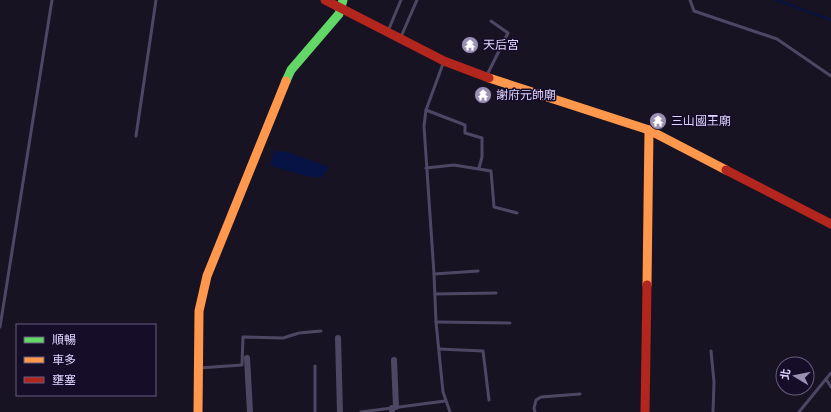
<svg xmlns="http://www.w3.org/2000/svg" width="831" height="412" font-family="Inter,'Noto Sans TC',sans-serif">
  <style>
    .water { fill: #071345 }
    .lines { fill: none; stroke-linecap: round; stroke-linejoin: round }
    .stream { stroke: #071345; stroke-width: 2 }
    .lane { stroke: #4d4763; stroke-width: 3 }
    .street { stroke: #4d4763; stroke-width: 6 }
    .fast { stroke: #63d668; stroke-width: 9 }
    .slow { stroke: #ff974d; stroke-width: 9 }
    .jam { stroke: #b3261e; stroke-width: 9 }
    .labels { text-anchor: middle; stroke-width: 3; stroke-linejoin: round; paint-order: stroke }
    .poi-label { font-size: 12px; fill: #dfd4ff; stroke: #160d28; text-anchor: start }
  </style>
  <rect width="100%" height="100%" fill="#181322"/>
  <polygon class="water" points="274,151 287,152 329,167 322,177 311,177 270,166"/>
  <g class="lines">
    <polyline class="stream" points="776,0 831,20"/>
    <g class="lane">
      <polyline points="690,0 694,11 777,39 831,76"/>
      <polyline points="388,31 401,0"/>
      <polyline points="400,39 417,0"/>
      <polyline points="444,61 426,110 424,126 434,274 436,322 443,392 450,412"/>
      <polyline points="487,75 508,33 491,21"/>
      <polyline points="426,110 465,125 465,133 482,138 482,157 479,168"/>
      <polyline points="136,136 156,0"/>
      <polyline points="426,168 454,165 491,171 494,207 517,213"/>
      <polyline points="434,274 478,271"/>
      <polyline points="435,294 496,293"/>
      <polyline points="436,322 510,323"/>
      <polyline points="0,327 52,0"/>
      <polyline points="439,349 483,351 489,400"/>
      <polyline points="711,351 714,382 713,412"/>
      <polyline points="315,366 315,412"/>
      <polyline points="199,368 242,365 243,337 283,338 299,333 321,331"/>
      <polyline points="826,379 831,387"/>
      <polyline points="361,412 445,401"/>
      <polyline points="535,412 534,408 536,400 541,397 580,394"/>
      <polyline points="799,412 831,373"/>
    </g>
    <g class="street">
      <polyline points="338,338 340,412"/>
      <polyline points="247,358 250,412"/>
      <polyline points="394,360 396,407"/>
      <polyline points="392,408 392,412"/>
    </g>
    <polyline class="fast" points="286,81 291,70 339,14 343,0"/>
    <g class="slow">
      <polyline points="489,78 649,130 726,170"/>
      <polyline points="647,285 649,130"/>
      <polyline points="198,412 199,311 207,276 286,81"/>
    </g>
    <g class="jam">
      <polyline points="325,0 444,61 489,78"/>
      <polyline points="726,170 831,224"/>
      <polyline points="645,412 647,285"/>
    </g>
  </g>
  <defs>
    <g id="temple-disc" transform="scale(0.9)"><circle r="9.5" fill="#9990b2" stroke="#160d28"/><path d="M0-6L5-2H3V0L6.5 2.5H4V6H1.5V3h-3V6H-4V2.5H-6.5L-3 0V-2H-5Z" fill="#fff"/></g>
  </defs>
  <g fill-rule="evenodd">
    <use href="#temple-disc" x="470" y="45"/>
    <use href="#temple-disc" x="483" y="95"/>
    <use href="#temple-disc" x="658" y="121"/>
  </g>
  <g class="labels">
    <g class="poi-label">
      <text x="483" y="49">天后宮</text>
      <text x="496" y="99">謝府元帥廟</text>
      <text x="671" y="125">三山國王廟</text>
    </g>
  </g>
  <rect x="16" y="324" width="140" height="72" fill="#160d28" stroke="#665d7e"/>
  <rect x="24" y="337" width="20" height="6" fill="#63d668" stroke="#665d7e"/>
  <text x="52" y="344" font-size="12" fill="#dfd4ff">順暢</text>
  <rect x="24" y="357" width="20" height="6" fill="#ff974d" stroke="#665d7e"/>
  <text x="52" y="364" font-size="12" fill="#dfd4ff">車多</text>
  <rect x="24" y="377" width="20" height="6" fill="#b3261e" stroke="#665d7e"/>
  <text x="52" y="384" font-size="12" fill="#dfd4ff">壅塞</text>
  <g transform="translate(795 376) rotate(280)"><circle r="19" fill="#160d28" stroke="#665d7e"/>
  <path d="M0-3L7 15L0 10L-7 15Z" fill="#9990b2"/>
  <text y="-6" font-size="11" font-weight="bold" text-anchor="middle" fill="#dfd4ff">北</text>
  </g>
</svg>
